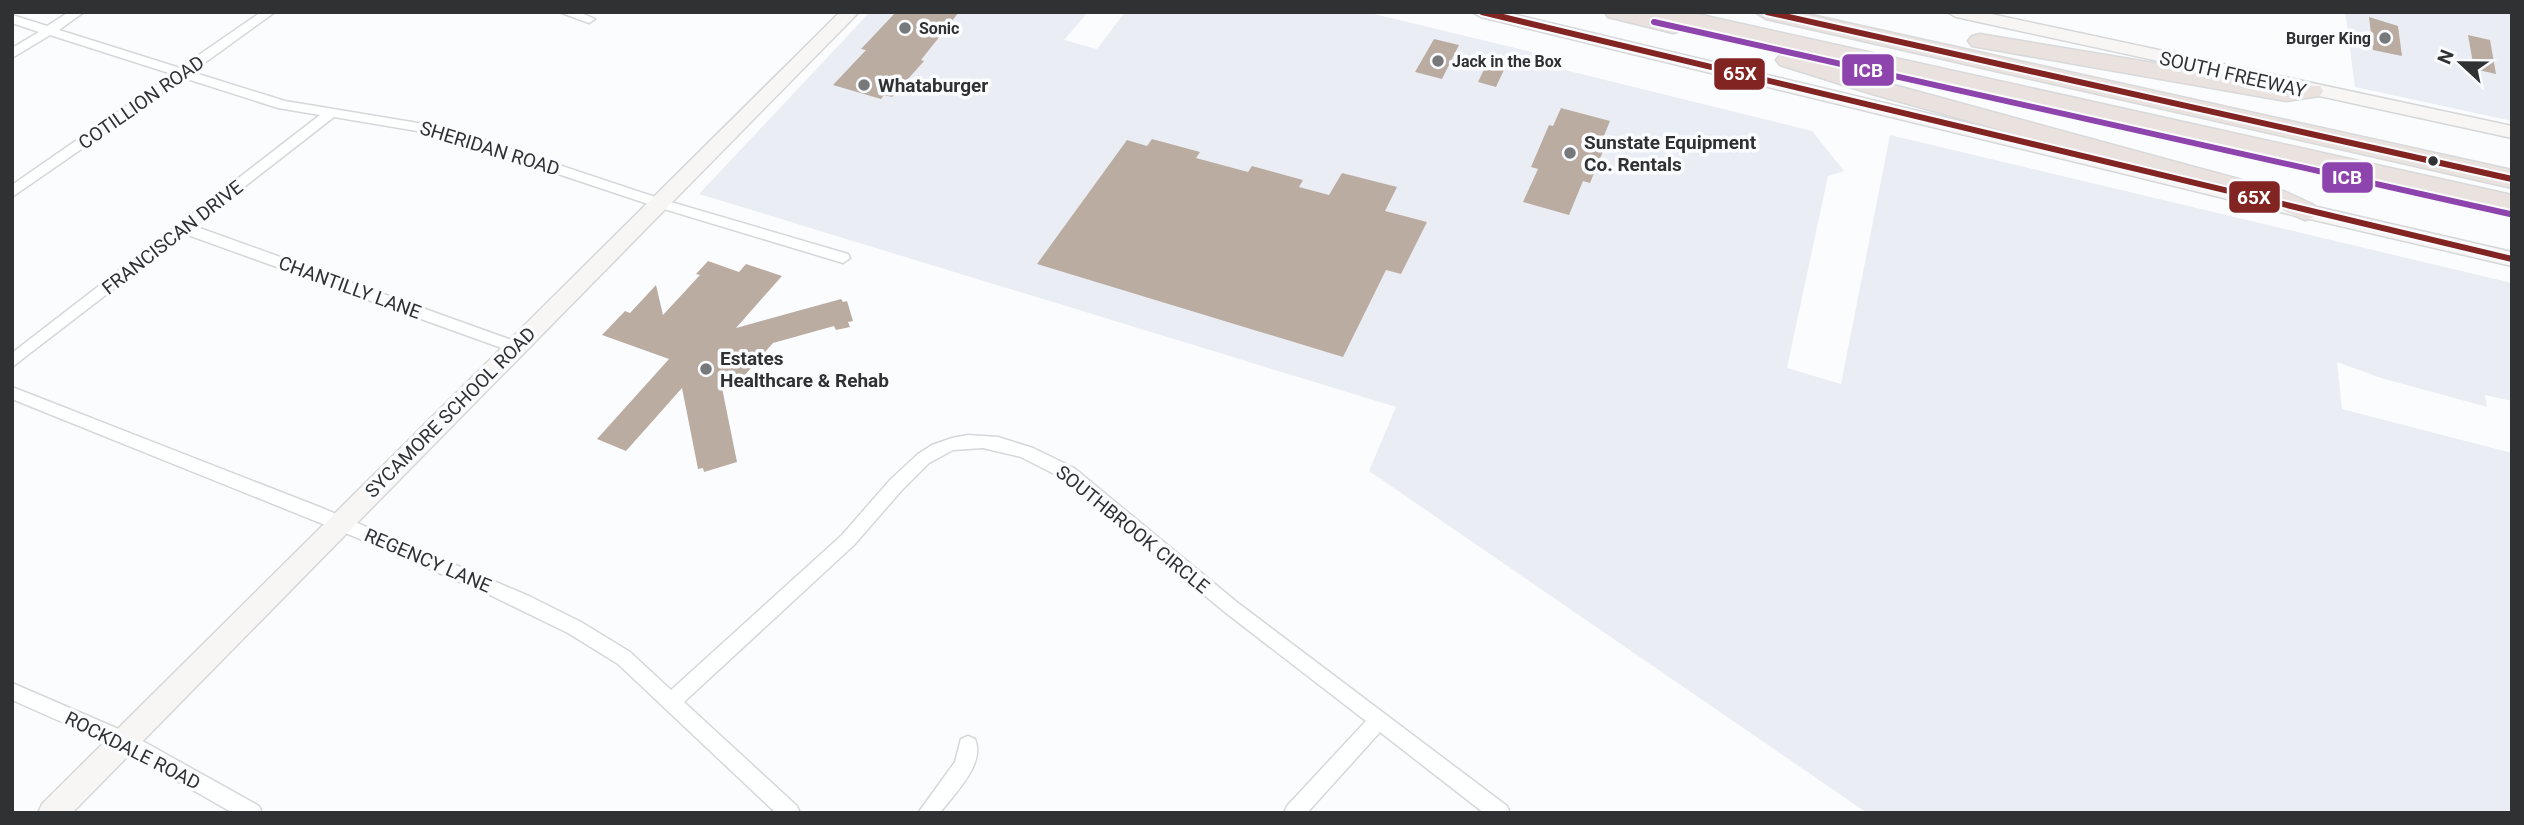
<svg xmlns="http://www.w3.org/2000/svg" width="2524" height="825" font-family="Roboto,sans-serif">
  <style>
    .built { fill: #eaeef4 }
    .building { fill: #bbaca2 }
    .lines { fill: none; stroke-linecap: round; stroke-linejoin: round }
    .minor-casing { stroke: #d6d7d8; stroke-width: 3 }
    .secondary-casing { stroke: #d6d7d8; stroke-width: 3 }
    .motorway-casing { stroke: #d8d9da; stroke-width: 3 }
    .minor { fill: #feffff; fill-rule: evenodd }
    .secondary { fill: #f8f6f5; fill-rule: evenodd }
    .motorway { fill: #eae2df; fill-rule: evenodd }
    .bus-1-casing { stroke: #fafcff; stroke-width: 10 }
    .bus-2-casing { stroke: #fafcff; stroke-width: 10 }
    .bus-1 { stroke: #822522; stroke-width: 6 }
    .bus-2 { stroke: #8e44ad; stroke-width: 6 }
    .poi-dot { fill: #777879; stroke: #fafcff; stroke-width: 2.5 }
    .bus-dot { fill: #303132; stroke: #fafcff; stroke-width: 2.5 }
    .labels { text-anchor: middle; stroke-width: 7; stroke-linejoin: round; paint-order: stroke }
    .far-poi-label { font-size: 16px; font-weight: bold; fill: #303132; stroke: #fafcff; text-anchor: start }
    .street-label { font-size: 19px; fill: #303132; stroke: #fafcff }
    .poi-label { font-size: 19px; font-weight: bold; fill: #303132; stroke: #fafcff; text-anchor: start }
    .line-badge { stroke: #fafcff; stroke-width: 2.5 }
    .badge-label { font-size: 19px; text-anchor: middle; font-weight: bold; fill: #fff }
  </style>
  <rect width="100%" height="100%" fill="#fbfcfe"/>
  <g class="built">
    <polygon points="870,12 1088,12 1064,40 1097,49 1125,12 1366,12 1553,57 1549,66 1812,131 1844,171 1828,176 1787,368 1841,384 1890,135 2512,283 2512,401 2485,395 2487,407 2381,378 2337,362 2342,409 2512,453 2512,813 1867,813 1369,471 1396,407 699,194"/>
    <polygon points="2345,12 2512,12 2512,121 2355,87"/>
  </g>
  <g class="building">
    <polygon points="896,12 959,12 921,60 924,61 892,97 884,95 881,99 833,85 866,50 861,49"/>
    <polygon points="2369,17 2398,26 2402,56 2373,50"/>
    <polygon points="2468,35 2490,40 2496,74 2474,69"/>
    <polygon points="1434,39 1459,45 1442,79 1415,72"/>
    <polygon points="1491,55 1509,59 1496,87 1478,82"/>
    <polygon points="1561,108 1610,121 1603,138 1608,139 1590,183 1583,181 1569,215 1523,202 1538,169 1531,167 1549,125 1553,126"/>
    <polygon points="1152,139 1200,152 1196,158 1248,172 1252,166 1303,180 1299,187 1329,195 1342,173 1397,187 1385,211 1427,222 1401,274 1386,270 1343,357 1037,264 1127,140 1147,146"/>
    <polygon points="708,261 739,272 746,264 782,276 736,328 841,299 843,302 847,301 853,321 848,322 850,327 836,330 834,326 773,343 737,384 720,378 737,462 704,472 703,468 698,469 682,388 626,451 597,439 669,359 602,335 625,311 630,313 656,285 663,315 700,275 696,274"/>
  </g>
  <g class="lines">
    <g class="minor-casing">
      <g id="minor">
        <polygon points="69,12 84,12 59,30 180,68 261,12 275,12 192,72 285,101 448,128 664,200 848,254 850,258 843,263 654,206 441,135 334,117 194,226 520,343 523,347 520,351 510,351 185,234 12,367 12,353 320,115 278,108 184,78 12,197 12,185 172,74 50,35 12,58 12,48 39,32 12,23 12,15 47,26"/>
        <polygon points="559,12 579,12 595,19 589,23"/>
        <polygon points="12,387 322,508 529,596 581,622 630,652 671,690 842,535 890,480 918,454 932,445 952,438 968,435 998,437 1033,448 1074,468 1238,603 1507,806 1510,813 1484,813 1380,732 1307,813 1284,813 1287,806 1366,721 1226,613 1062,478 1021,457 983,448 953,450 929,463 902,490 854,545 684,702 797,806 800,813 776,813 618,664 568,633 490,595 360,539 12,399"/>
        <polygon points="12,683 130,734 259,806 262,813 233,813 116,746 12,700"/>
        <path d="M968,736L975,739C986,764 954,794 940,813H918L955,762L961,739Z"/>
      </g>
    </g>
    <g class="secondary-casing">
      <g id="secondary">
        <polygon points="840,12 859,12 72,813 38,813 42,804"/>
        <polygon points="1472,12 1504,12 2244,189 2254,196 2244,203 1481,17"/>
        <polygon points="1947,12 1982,12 2512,126 2512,138 1956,17"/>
        <polygon points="2287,200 2512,252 2512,266 2280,212 2277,207"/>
      </g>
    </g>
    <g class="motorway-casing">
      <g id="motorway">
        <polygon points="1605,12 1688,12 2512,195 2512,213 1684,25 1681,31 1673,33 1608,17"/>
        <polygon points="1755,12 1798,12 2512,170 2512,188 1766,19"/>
        <polygon points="1980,34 2286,85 2320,86 2323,91 2320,96 2286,101 1972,46 1968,41 1972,36"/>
        <polygon points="1788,53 1890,84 2286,192 2314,205 2318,211 2314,217 2305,220 2268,204 1872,94 1780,65 1776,60 1780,55"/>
      </g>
    </g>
    <use href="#minor" class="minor"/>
    <use href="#secondary" class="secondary"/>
    <use href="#motorway" class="motorway"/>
    <g class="bus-1-casing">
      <g id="bus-1">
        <polyline points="1482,12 2512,259"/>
        <polyline points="1767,12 2512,179"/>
      </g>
    </g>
    <g class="bus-2-casing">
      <polyline id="bus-2" points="1654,22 2510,214"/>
    </g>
    <use href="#bus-1" class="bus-1"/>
    <use href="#bus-2" class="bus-2"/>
  </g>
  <g class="poi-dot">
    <circle cx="905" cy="28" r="7"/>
    <circle cx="2385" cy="38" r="7"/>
    <circle cx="1438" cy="61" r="7"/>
    <circle cx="864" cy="85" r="7"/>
    <circle cx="1570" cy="153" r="7"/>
    <circle cx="706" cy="369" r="7"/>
  </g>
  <circle class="bus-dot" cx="2433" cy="161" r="6"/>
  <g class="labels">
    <g class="far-poi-label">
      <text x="919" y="34">Sonic</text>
      <text x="2371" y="44" text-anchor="end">Burger King</text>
      <text x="1452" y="67">Jack in the Box</text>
    </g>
    <g class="street-label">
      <text transform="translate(2233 74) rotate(13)" y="7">SOUTH FREEWAY</text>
      <text transform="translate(141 102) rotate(-35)" y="7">COTILLION ROAD</text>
      <text transform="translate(490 148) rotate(17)" y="7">SHERIDAN ROAD</text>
      <text transform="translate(172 237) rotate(-38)" y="7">FRANCISCAN DRIVE</text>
      <text transform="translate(350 287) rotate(20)" y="7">CHANTILLY LANE</text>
      <text transform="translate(450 412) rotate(-45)" y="7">SYCAMORE SCHOOL ROAD</text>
      <text transform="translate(1133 529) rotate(39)" y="7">SOUTHBROOK CIRCLE</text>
      <text transform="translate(428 560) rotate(23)" y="7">REGENCY LANE</text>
      <text transform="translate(133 750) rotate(27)" y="7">ROCKDALE ROAD</text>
    </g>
    <g class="poi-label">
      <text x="878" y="92">Whataburger</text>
      <text x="1584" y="149">Sunstate Equipment<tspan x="1584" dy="22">Co. Rentals</tspan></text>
      <text x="720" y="365">Estates<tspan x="720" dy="22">Healthcare &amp; Rehab</tspan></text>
    </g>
  </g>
  <g class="line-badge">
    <rect x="1841" y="53" width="54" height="34" rx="7" fill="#8e44ad"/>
    <rect x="1713" y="57" width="53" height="34" rx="7" fill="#822522"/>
    <rect x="2321" y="161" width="53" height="33" rx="7" fill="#8e44ad"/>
    <rect x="2228" y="180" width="53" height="34" rx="7" fill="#822522"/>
  </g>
  <g class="badge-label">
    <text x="1868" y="77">ICB</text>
    <text x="1740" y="80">65X</text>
    <text x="2347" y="184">ICB</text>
    <text x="2254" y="204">65X</text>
  </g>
  <rect width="2524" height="825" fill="none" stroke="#303132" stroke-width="28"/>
  <g transform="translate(2461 63) rotate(292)" stroke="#fafcff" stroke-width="5" paint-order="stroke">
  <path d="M0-5L12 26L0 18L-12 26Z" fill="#303132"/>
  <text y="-10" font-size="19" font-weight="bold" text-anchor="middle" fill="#303132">N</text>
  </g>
</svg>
